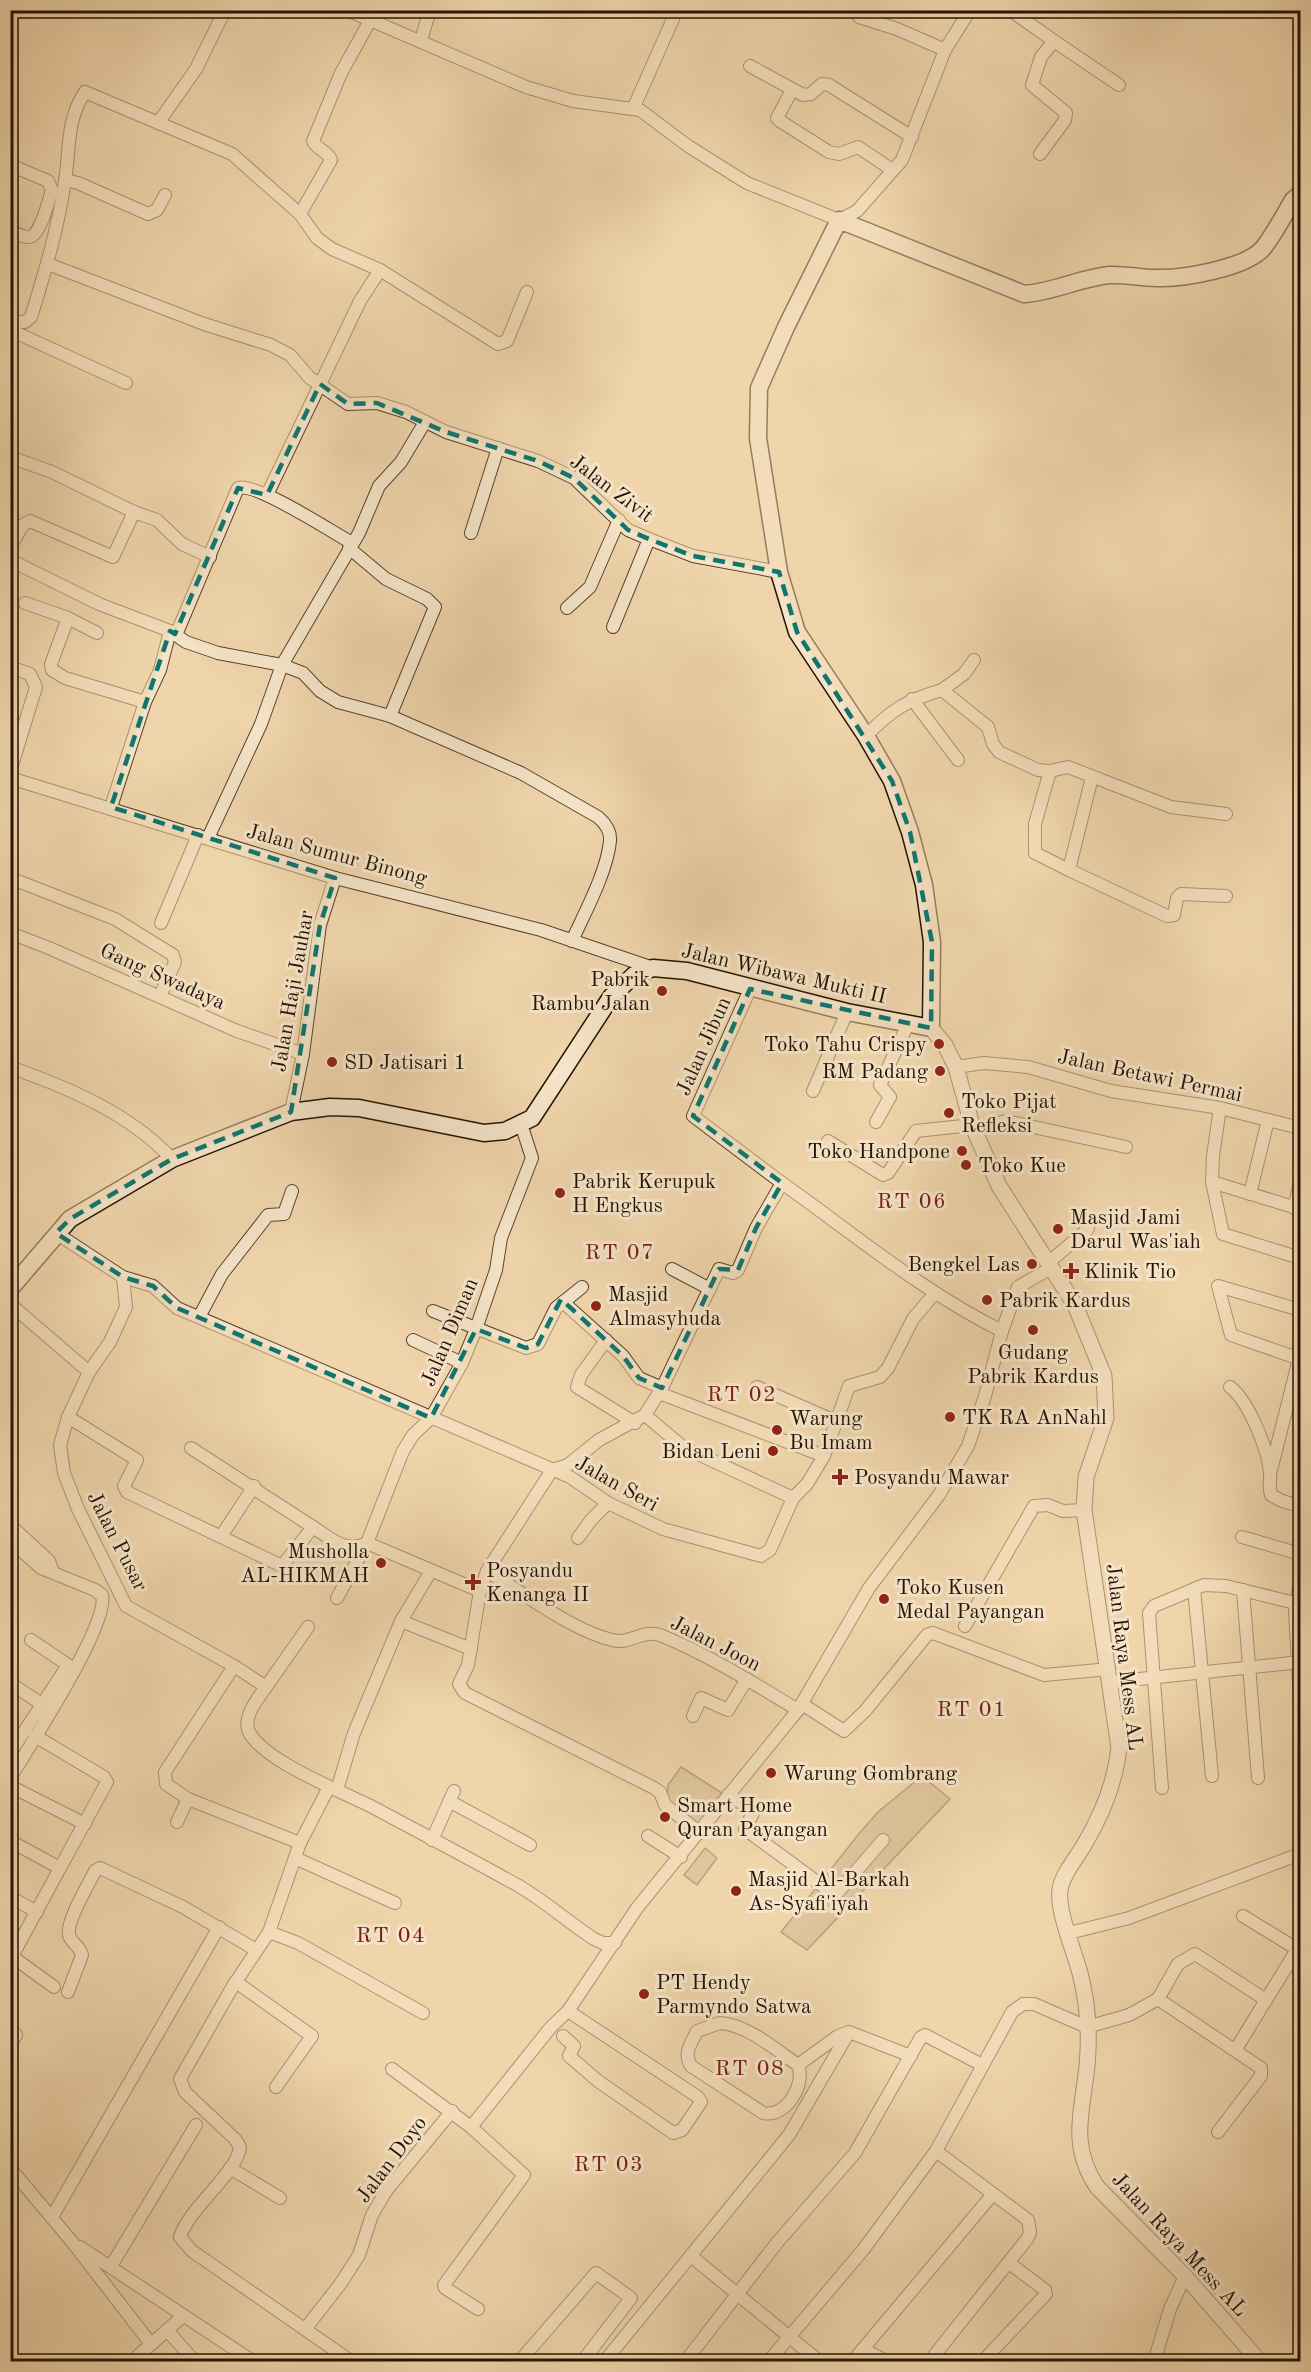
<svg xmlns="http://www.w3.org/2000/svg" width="1311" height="2372" font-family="'Old Standard TT',serif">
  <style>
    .green { fill: #cdb48f; stroke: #796348; stroke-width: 1.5 }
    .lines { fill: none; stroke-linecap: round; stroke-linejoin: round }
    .minor-casing { stroke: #58432c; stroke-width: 14 }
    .tertiary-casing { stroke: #58432c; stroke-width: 17 }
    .secondary-casing { stroke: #251201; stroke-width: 19 }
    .minor { stroke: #f5e4c9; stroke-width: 12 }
    .tertiary { stroke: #f5e4c9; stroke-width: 15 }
    .secondary { stroke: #f5e4c9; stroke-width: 16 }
    .marked { fill: none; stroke: #0f766e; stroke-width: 4.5; stroke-dasharray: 12 8; stroke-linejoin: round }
    .poi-dot { fill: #8f2418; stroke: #f5e4c9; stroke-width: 2 }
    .labels { text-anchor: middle; stroke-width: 6; stroke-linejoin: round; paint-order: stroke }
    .street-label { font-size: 21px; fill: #251201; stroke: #f5e4c9 }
    .poi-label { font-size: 21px; fill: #251201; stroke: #f5e4c9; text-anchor: start }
    .neighbourhood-label { font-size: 22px; letter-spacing: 1.5px; fill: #7a1f14; stroke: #f5e4c9 }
  </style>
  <rect width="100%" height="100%" fill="#f0d5ac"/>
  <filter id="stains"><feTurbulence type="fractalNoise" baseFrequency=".00333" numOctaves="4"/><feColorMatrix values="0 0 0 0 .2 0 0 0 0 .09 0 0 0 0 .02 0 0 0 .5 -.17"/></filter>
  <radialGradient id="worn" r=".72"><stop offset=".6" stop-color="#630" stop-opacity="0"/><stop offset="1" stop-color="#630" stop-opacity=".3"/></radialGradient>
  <g class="green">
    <polygon points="681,1767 722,1793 699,1824 667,1801 668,1785"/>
    <polygon points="922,1776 950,1799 807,1950 781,1932 858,1835 878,1812"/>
    <polygon points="705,1848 717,1858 697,1885 684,1875"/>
  </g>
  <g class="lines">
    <g class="minor-casing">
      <g id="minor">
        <polyline points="347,10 526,87 573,101 640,110 688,146 747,183 839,220 857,211 902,160 945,50 970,10"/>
        <polyline points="1010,10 1054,41 1041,57 1032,85 1066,113 1065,120 1040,154"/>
        <polyline points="859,17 897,29 945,50"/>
        <polyline points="421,40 430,10"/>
        <polyline points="1054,41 1119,85"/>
        <polyline points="750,66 803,95 811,94 822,84 829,85 912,137"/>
        <polyline points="792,90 777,118 780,121 829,152 839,154 858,147 891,169"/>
        <polyline points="633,109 677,10"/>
        <polyline points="158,123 196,69 225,10"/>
        <path d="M10,165L48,181L52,190C49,200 40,236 29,237C24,238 16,233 10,231"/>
        <polyline points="65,180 78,183 148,214 157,210 165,195"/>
        <path d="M300,214L331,160C328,151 317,150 313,141L341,73L371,19"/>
        <polyline points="48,264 204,324 271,345 290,355 310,378 348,404 377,403 406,412 446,432 538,461 574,478 628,530 649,539 693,556 779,572"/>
        <path d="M10,322H25L31,317C45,272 58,228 65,181C70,150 66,120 85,92L232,154L300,214L317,238L332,249L380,270L498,344L507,341L527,292"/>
        <polyline points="10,330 126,383"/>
        <polyline points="10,457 52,472 134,512 113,557 30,521 23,525 10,547"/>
        <polyline points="267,495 360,301 380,270"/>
        <polyline points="134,512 157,520 182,544 210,557"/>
        <polyline points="471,533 498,448"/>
        <polyline points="349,548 386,579 427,599 435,607 390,716"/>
        <path d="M10,560L99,604L170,631L186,642L218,653L282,665L303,673L320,691L338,702L390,716L521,773L598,817C605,823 611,831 610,841C607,872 585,912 572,941"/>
        <polyline points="25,603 68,618 51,664 52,670 65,678 145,702"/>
        <polyline points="567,608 590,587 619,520"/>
        <polyline points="68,618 97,633"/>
        <polyline points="613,627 649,539"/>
        <path d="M176,635L238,488C256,482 332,532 352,543"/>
        <polyline points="10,667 30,674 36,687 10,772"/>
        <polyline points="942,690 964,674 974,660"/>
        <polyline points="912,699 958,760"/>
        <path d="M866,736C891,710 907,700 942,690L988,727L993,744L999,752L1038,770L1050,771L1068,767L1171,807L1226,814"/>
        <polyline points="1050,771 1035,824 1035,853 1069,870 1092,777"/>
        <polyline points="10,778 335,878 541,930 653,968"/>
        <polyline points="111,807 145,702 160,670 170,631"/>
        <polyline points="208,838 261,724 282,665 359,533 379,486 401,462 425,422"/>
        <polyline points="1069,870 1167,916 1174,915 1177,898 1181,894 1226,896"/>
        <polyline points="10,878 115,919 173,955 175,962 160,996"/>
        <polyline points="161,923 198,835"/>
        <polyline points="10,943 14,937 18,936 49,948 237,1031 303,1054"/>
        <path d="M10,1067C69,1088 129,1113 172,1159"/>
        <polyline points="956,1067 984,1063 1028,1067 1111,1091 1220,1108 1300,1128"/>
        <polyline points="813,1091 847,1012"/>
        <polyline points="291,1112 303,1054 320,925 335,878"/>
        <polyline points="876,1122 890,1097 880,1085 908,1024"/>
        <polyline points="974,1129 1006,1121 1126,1147"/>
        <polyline points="828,1141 883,1175 888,1173 916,1131 972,1125"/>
        <polyline points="1212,1182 1213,1156 1220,1108"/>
        <path d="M782,1183C854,1234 923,1292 1002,1331"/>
        <polyline points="1250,1194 1268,1120"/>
        <polyline points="1294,1208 1300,1183"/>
        <polyline points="1300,1209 1212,1182 1223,1234 1300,1258"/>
        <path d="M56,1233L123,1277L126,1307L110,1342L89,1372L68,1417L60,1445L64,1473L78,1509L126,1606L234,1666L266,1687C258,1698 242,1718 249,1732C265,1763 347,1793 378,1810C425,1835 472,1860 519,1886C546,1902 568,1922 594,1939L603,1943H615"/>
        <polyline points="1048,1263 1088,1229"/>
        <polyline points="672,1269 710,1289"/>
        <polyline points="123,1277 153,1286 177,1308 570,1477 608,1503 663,1529 761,1556 770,1550 793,1498 807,1484 824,1456 849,1386 880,1377 888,1368 913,1319 935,1293"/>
        <polyline points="563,1302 623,1356 639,1378 662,1388"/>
        <polyline points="10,1304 89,1372"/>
        <polyline points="1300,1310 1218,1286 1231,1335 1300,1359"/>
        <polyline points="433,1311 526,1348 538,1344 556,1308 582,1287"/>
        <polyline points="199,1317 222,1274 268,1215 284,1214 292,1191"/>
        <polyline points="413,1340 462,1363"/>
        <polyline points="606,1340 581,1375 577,1387 635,1423"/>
        <polyline points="757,1387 835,1421"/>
        <path d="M1230,1387C1248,1400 1268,1449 1270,1472C1271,1480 1268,1487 1271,1495L1282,1501L1300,1506"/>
        <polyline points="659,1393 824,1456"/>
        <polyline points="645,1415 683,1447 793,1498"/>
        <path d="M68,1417L137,1460L124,1486L127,1492L282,1566L313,1527C330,1538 346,1554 367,1543"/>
        <polyline points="191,1448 313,1527"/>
        <polyline points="1271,1470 1300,1355"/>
        <polyline points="10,1525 49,1561 53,1572"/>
        <polyline points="222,1535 254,1486"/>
        <polyline points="1242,1537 1300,1554"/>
        <polyline points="578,1538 591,1520 608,1503"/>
        <path d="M10,1540L41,1568L95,1590L102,1595C110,1623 29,1747 10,1778"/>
        <polyline points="367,1543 480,1591 487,1571 552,1470 568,1465 599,1440 645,1415 662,1388 719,1269 733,1273 738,1270 756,1228 782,1183 693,1116 750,989"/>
        <path d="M487,1571C522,1592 573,1631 612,1640C630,1645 643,1629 660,1635C709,1655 753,1683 798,1710"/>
        <polyline points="1300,1582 1295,1612 1300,1698"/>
        <polyline points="1194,1589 1212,1776"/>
        <polyline points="1243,1590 1258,1778"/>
        <polyline points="480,1591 468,1665 459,1684 465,1693 654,1788 660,1792 665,1805 700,1833"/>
        <polyline points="337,1598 367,1543 403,1451 413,1435 431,1418 462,1363 476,1329 496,1270 501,1238 532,1158 521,1124"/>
        <polyline points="401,1621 471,1649"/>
        <polyline points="965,1626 1034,1506 1048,1505 1063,1511 1084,1510"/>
        <polyline points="1111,1682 1300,1662"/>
        <polyline points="10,1683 43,1705"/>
        <polyline points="266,1687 308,1627"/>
        <polyline points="802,1704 844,1731 865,1711 927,1635 933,1633 1044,1675 1109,1669"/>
        <polyline points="693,1716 701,1698 728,1710 747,1679"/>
        <polyline points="10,1753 68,1665 31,1640"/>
        <polyline points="10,1786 85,1824"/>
        <path d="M329,1787L300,1843L269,1932L233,1986L180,2079L185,2092L235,2139L240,2147C238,2172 188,2209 180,2237L192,2251L352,2362"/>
        <polyline points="1162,1788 1149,1613 1154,1606 1204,1585 1226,1586 1295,1603"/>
        <polyline points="337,1790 354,1733 401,1621 431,1571"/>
        <polyline points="728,1795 754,1811 745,1829 832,1893 838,1892 883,1840"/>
        <polyline points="188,1799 300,1843"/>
        <polyline points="449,1801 530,1845"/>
        <polyline points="177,1822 188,1799 166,1784 165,1772 234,1666"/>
        <polyline points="648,1836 681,1857"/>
        <polyline points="432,1840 454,1791"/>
        <polyline points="10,1841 60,1868 107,1782 104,1777 35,1736"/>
        <polyline points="295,1858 395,1903"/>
        <polyline points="10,1897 37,1912"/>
        <polyline points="1243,1916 1300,1951"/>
        <polyline points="269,1932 298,1943 423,2013"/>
        <polyline points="1069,1933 1129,1918 1300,1854"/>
        <polyline points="236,1982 312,2036 276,2087"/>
        <polyline points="54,1987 10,1955 15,1951 60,1868"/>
        <path d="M68,1992L82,1955C80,1946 71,1943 69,1935C66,1921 89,1884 95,1871L100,1868L183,1907L256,1950"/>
        <polyline points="1158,1999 1261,2068 1261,2076 1218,2132"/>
        <path d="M720,2023C748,2025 776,2050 798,2065C806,2085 786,2118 763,2113L691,2066C683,2053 691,2044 697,2031Z"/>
        <polyline points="563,2036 574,2046 569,2056 598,2081 673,2133 682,2130 701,2102 698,2097 568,2011"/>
        <polyline points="10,2045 16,2035"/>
        <polyline points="1236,2049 1266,2000"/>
        <polyline points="798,2065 838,2036 849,2032 911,2056"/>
        <polyline points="392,2069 471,2127 551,2027 568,2011 637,1908 798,1710 869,1588 939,1495 968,1446 985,1396 1002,1331 1018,1287 1051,1268"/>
        <polyline points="471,2127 524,2175 444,2285 445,2288 478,2309"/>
        <polyline points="10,2168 73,2243 151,2344"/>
        <polyline points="230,2168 280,2198"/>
        <polyline points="52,2217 219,1927"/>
        <polyline points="80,2247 254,2362"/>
        <polyline points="691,2256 820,2362"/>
        <polyline points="111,2266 196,2125"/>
        <polyline points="306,2328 341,2283 359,2255 372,2215 386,2191 452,2111"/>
        <polyline points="167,2330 195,2362"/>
        <polyline points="863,2349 888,2362"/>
        <polyline points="131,2362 183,2316"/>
        <polyline points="519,2362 596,2273 631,2298 582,2362"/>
        <polyline points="604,2362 789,2135 849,2032"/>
        <polyline points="685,2362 776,2244 855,2153 921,2037 925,2035 982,2065"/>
        <polyline points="768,2362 863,2250 936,2151 1012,2012 1023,2004 1034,2004 1087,2027 1129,2015 1158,1999 1178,1964 1195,1954 1266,2000 1300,1945"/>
        <polyline points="852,2362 993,2194"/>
        <polyline points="929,2362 1027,2239 1030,2233 1028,2220 936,2151"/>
        <polyline points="982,2362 1046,2294 1045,2290 1009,2263"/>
        <polyline points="1154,2362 1170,2309 1185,2276"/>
      </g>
    </g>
    <g class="tertiary-casing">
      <path id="tertiary" d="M931,1028L945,1045L956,1067L972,1125L999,1186L1075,1305L1104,1376L1106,1418L1086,1477L1084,1510L1119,1748C1115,1783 1102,1815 1084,1845C1076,1859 1063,1873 1060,1889C1057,1912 1074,1950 1080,1973C1086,1996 1089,2026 1088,2050C1087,2101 1065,2139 1097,2187L1185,2276L1260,2362"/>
    </g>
    <g class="secondary-casing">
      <path id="secondary" d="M10,1289L70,1219L172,1159L291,1112L330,1107L359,1108L484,1133L505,1131L532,1118L611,997L634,975L653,968L687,971L847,1012L931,1028L932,942L924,885L910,832L892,781L866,736L797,632L779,572L758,438L759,388L786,327L839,220L1024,294C1054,292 1080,278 1109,275C1125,274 1140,278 1156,278C1182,279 1248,268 1264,247C1275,233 1284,215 1293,200L1300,194"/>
    </g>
    <use href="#minor" class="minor"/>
    <use href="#tertiary" class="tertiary"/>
    <use href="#secondary" class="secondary"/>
  </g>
  <path d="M0 0H1311V2372H0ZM320,384L348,404L377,403L446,432L538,461L574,478L628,530L649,539L693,556L779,572L797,632L892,781L910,832L932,942L931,1028L750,989L693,1116L782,1183L756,1228L738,1270L719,1269L662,1388L639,1378L623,1356L561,1299L538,1344L526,1348L476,1329L431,1418L177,1308L153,1286L123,1277L56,1233L70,1219L172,1159L291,1112L320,925L335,878L111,807L170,631L175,634L238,488L267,495Z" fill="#f0d5ac" fill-opacity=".55" fill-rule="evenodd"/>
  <path class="marked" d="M320,384L348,404L377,403L446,432L538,461L574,478L628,530L649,539L693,556L779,572L797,632L892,781L910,832L932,942L931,1028L750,989L693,1116L782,1183L756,1228L738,1270L719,1269L662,1388L639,1378L623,1356L561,1299L538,1344L526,1348L476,1329L431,1418L177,1308L153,1286L123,1277L56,1233L70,1219L172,1159L291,1112L320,925L335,878L111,807L170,631L175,634L238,488L267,495Z"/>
  <g class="poi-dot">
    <circle cx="662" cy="991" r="6"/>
    <circle cx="939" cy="1044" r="6"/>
    <circle cx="332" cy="1062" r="6"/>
    <circle cx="940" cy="1071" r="6"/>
    <circle cx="949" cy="1113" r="6"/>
    <circle cx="962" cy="1151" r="6"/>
    <circle cx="966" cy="1165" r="6"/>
    <circle cx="560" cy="1193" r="6"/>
    <circle cx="1058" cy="1229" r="6"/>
    <circle cx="1032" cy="1264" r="6"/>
    <path d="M1068 1262h6v6h6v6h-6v6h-6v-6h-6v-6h6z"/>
    <circle cx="987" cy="1300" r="6"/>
    <circle cx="596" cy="1306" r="6"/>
    <circle cx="1033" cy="1330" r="6"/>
    <circle cx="950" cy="1417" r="6"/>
    <circle cx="777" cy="1430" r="6"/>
    <circle cx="773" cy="1451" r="6"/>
    <path d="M837 1468h6v6h6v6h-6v6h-6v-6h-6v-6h6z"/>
    <circle cx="381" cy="1563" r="6"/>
    <path d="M470 1573h6v6h6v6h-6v6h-6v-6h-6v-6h6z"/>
    <circle cx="884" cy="1599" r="6"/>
    <circle cx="771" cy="1773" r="6"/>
    <circle cx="665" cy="1817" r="6"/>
    <circle cx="736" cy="1891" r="6"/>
    <circle cx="644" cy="1994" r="6"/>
  </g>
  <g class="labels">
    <g class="street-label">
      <text transform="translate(612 488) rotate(37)" y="7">Jalan Zivit</text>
      <text transform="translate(337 854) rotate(15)" y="7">Jalan Sumur Binong</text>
      <text transform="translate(784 973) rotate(13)" y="7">Jalan Wibawa Mukti II</text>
      <text transform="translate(163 976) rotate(24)" y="7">Gang Swadaya</text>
      <text transform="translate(292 991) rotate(-80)" y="7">Jalan Haji Jauhar</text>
      <text transform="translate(703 1046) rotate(-66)" y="7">Jalan Jibun</text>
      <text transform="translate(1150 1075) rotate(12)" y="7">Jalan Betawi Permai</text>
      <text transform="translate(449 1332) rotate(-67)" y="7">Jalan Diman</text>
      <text transform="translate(617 1483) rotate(29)" y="7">Jalan Seri</text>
      <text transform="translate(118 1541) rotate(63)" y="7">Jalan Pusar</text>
      <text transform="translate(716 1643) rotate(27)" y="7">Jalan Joon</text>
      <text transform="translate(1125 1657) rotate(83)" y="7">Jalan Raya Mess AL</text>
      <text transform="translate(391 2159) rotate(-53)" y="7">Jalan Doyo</text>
      <text transform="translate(1180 2244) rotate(47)" y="7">Jalan Raya Mess AL</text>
    </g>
    <g class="poi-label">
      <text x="650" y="986" text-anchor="end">Pabrik<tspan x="650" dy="24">Rambu Jalan</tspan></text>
      <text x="927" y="1051" text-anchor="end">Toko Tahu Crispy</text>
      <text x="344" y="1069">SD Jatisari 1</text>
      <text x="928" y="1078" text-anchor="end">RM Padang</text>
      <text x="961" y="1108">Toko Pijat<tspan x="961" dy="24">Refleksi</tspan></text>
      <text x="950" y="1158" text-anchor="end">Toko Handpone</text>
      <text x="978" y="1172">Toko Kue</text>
      <text x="572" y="1188">Pabrik Kerupuk<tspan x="572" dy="24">H Engkus</tspan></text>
      <text x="1070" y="1224">Masjid Jami<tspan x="1070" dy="24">Darul Was'iah</tspan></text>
      <text x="1020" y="1271" text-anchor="end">Bengkel Las</text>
      <text x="1084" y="1278">Klinik Tio</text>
      <text x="608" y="1301">Masjid<tspan x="608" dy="24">Almasyhuda</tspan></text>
      <text x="999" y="1307">Pabrik Kardus</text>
      <text x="1033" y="1359" text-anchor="middle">Gudang<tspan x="1033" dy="24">Pabrik Kardus</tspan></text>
      <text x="962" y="1424">TK RA AnNahl</text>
      <text x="789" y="1425">Warung<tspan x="789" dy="24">Bu Imam</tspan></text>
      <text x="761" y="1458" text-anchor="end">Bidan Leni</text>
      <text x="854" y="1484">Posyandu Mawar</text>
      <text x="369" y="1558" text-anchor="end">Musholla<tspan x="369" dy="24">AL-HIKMAH</tspan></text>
      <text x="486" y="1577">Posyandu<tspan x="486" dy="24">Kenanga II</tspan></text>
      <text x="896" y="1594">Toko Kusen<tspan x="896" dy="24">Medal Payangan</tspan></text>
      <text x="783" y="1780">Warung Gombrang</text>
      <text x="677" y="1812">Smart Home<tspan x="677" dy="24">Quran Payangan</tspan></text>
      <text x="748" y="1886">Masjid Al-Barkah<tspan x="748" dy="24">As-Syafi'iyah</tspan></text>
      <text x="656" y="1989">PT Hendy<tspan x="656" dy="24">Parmyndo Satwa</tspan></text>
    </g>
    <g class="neighbourhood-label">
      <text x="912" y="1208">RT 06</text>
      <text x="620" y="1259">RT 07</text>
      <text x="742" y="1401">RT 02</text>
      <text x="972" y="1716">RT 01</text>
      <text x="391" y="1942">RT 04</text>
      <text x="750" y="2075">RT 08</text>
      <text x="609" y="2171">RT 03</text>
    </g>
  </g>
  <rect width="1311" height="2372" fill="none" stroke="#f0d5ac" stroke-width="36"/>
  <rect x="12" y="12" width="1287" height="2348" fill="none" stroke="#251201" stroke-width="3"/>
  <rect x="18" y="18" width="1275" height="2336" fill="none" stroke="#251201" stroke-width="1.5"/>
  <rect width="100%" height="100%" filter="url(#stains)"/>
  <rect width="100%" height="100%" fill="url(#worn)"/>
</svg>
